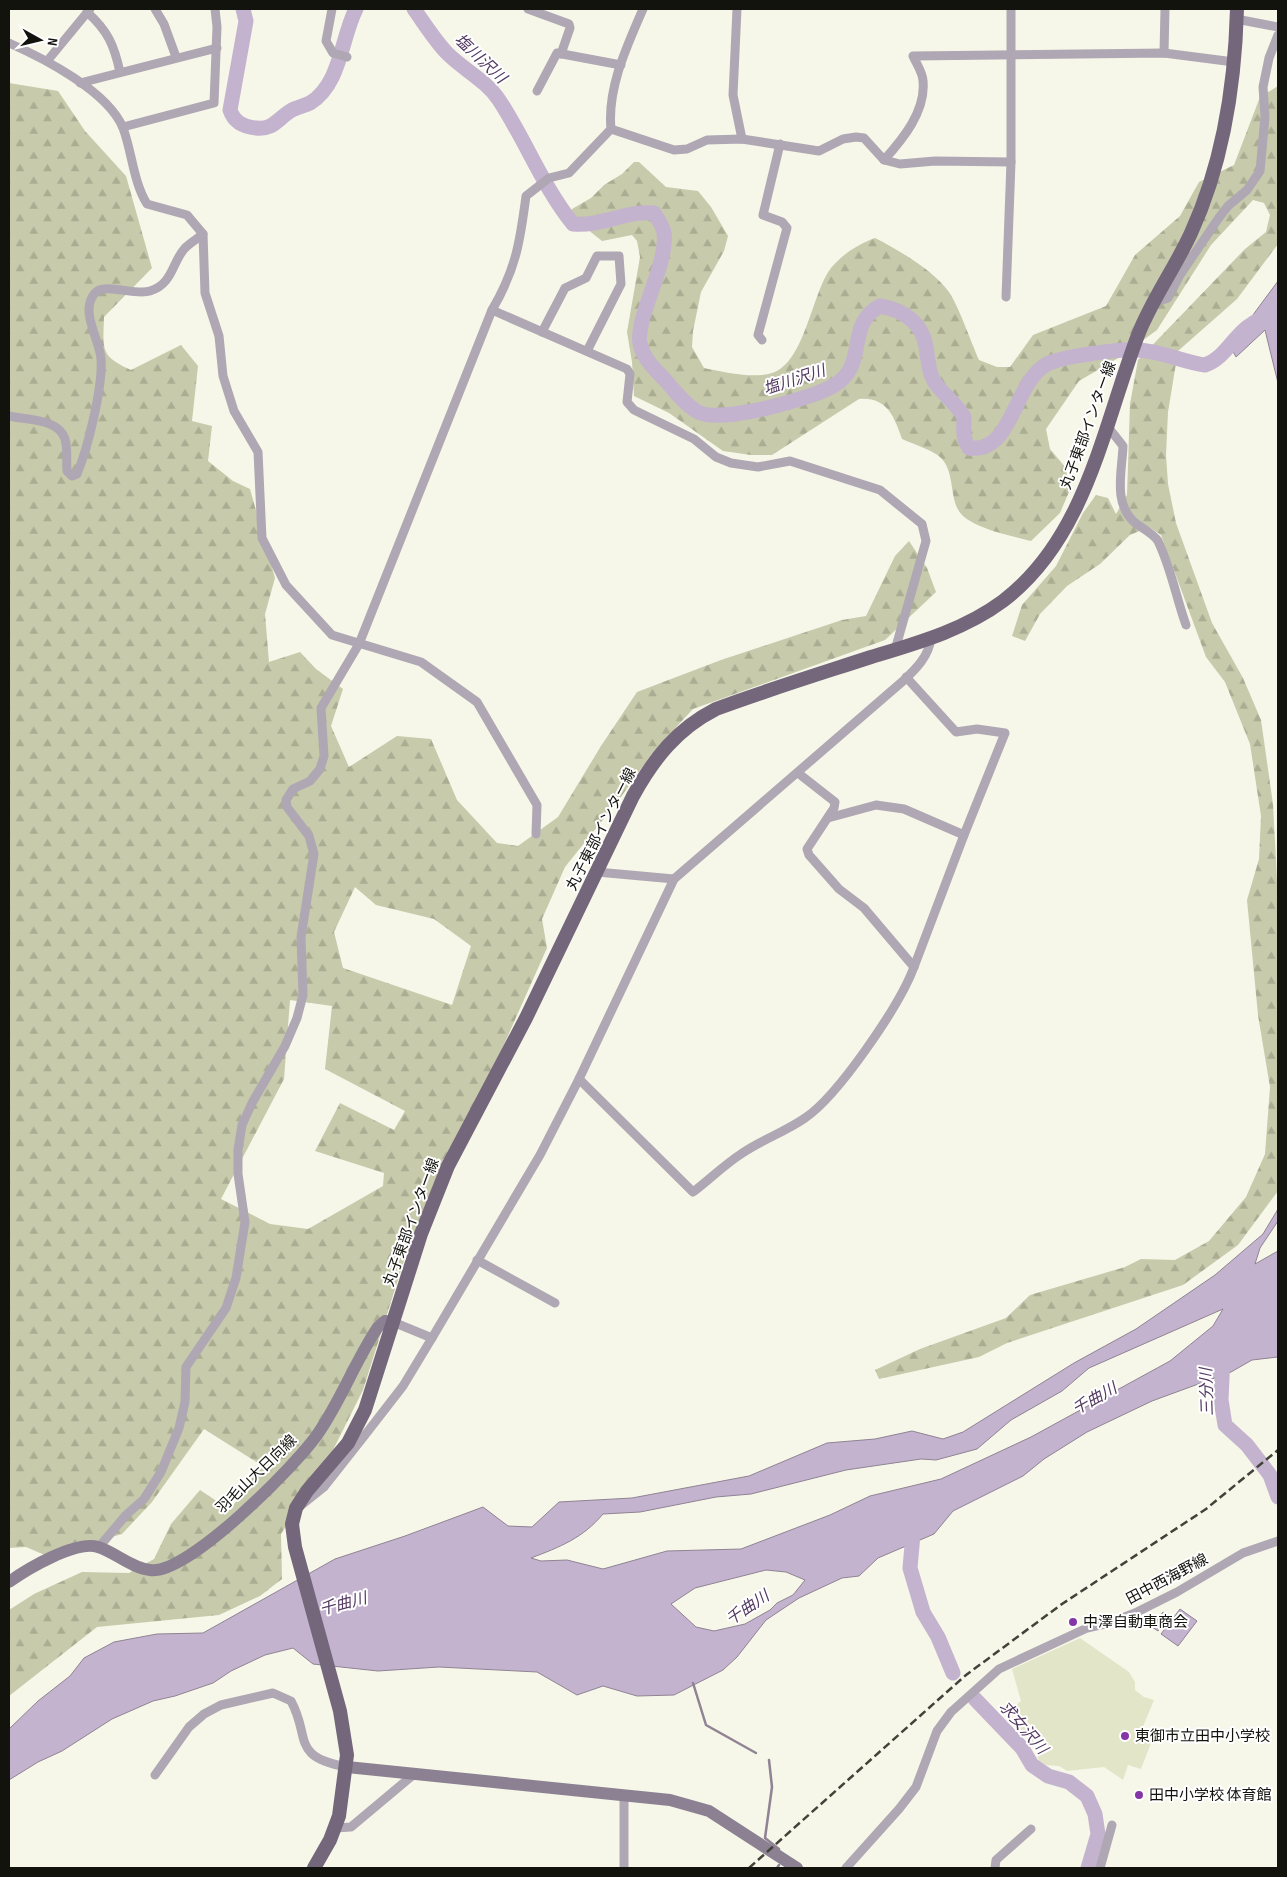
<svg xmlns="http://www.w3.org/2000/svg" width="1287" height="1877" font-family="'Sofia Sans Condensed','Noto Sans JP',sans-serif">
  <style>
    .forest { fill: url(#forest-firs); fill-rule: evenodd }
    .garden { fill: #e2e5c8 }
    .water { fill: #c4b3ce; stroke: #8f8394; fill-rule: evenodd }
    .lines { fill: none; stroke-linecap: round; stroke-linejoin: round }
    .stream { stroke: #8f8394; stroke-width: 2.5 }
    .river { stroke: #c4b3ce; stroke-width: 15 }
    .street { stroke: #afa7b3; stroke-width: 9 }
    .secondary { stroke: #8c8192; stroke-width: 12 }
    .primary { stroke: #74667b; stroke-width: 14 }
    .rail { stroke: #42423b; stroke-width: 2.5; stroke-dasharray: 8 4; stroke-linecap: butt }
    .poi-dot { fill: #8436a7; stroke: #fff; stroke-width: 2 }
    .labels { text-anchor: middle; stroke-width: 4; stroke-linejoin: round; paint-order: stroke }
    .street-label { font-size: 15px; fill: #13130e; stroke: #fff }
    .poi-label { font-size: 15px; fill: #13130e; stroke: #fff; text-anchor: start }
    .water-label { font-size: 16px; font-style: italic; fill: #533961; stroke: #fff }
  </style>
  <defs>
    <pattern id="forest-firs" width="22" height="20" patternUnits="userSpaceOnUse" patternTransform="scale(1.25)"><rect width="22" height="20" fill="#c7caab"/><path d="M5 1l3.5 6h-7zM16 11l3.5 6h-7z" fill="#aaad92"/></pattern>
  </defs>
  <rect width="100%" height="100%" fill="#f6f7e8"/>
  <g class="forest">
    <path d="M9,83L58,91L85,131L126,176L152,268L104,317C103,350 100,356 131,370L181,345L198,366L192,421L212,426L208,461L233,481L250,489L275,578L265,614L269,662L300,652L316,669L343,689L331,726L349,767L397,736L431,739L457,800L497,843L518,846L558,817L601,746L637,692L721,660L842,620L866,616L895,556L909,541L927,568L936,592L885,640L693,709L653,752L618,801L565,867L542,919L547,948L493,1069L455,1138L408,1248L363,1390L329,1458L281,1534L282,1579L260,1596L219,1615L97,1627L9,1696V1610L34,1594L82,1572L129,1573L154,1559L171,1524L200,1490L230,1510L261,1465L204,1429L152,1502L122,1534L47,1556L26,1547L9,1548ZM355,887L376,905L434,919L471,946L452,1005L343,968L334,932ZM290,1000L332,1006L325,1069L405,1111L394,1130L340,1103L315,1151L384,1173L383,1186L308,1229L270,1224L221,1199L284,1079Z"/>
    <path d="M1278,86V244L1237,299L1178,351L1168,412L1166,455L1168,484L1176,523L1212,623L1243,678L1261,720L1273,804L1278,899V1191L1238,1245L1183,1285L1007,1343L979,1357L879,1379L875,1370L920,1349L1006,1318L1030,1295L1125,1267L1141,1259L1175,1260L1209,1241L1246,1197L1265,1154L1270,1087L1258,1015L1247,900L1259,859L1261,816L1250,744L1225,682L1206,657L1161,535L1149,527L1130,535L1100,564L1067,586L1040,614L1025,641L1012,636L1022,605L1056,566L1083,513L1096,495L1108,498L1116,514L1127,495L1130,404L1138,360L1245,249L1266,232L1270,215L1264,203L1253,200L1211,245L1157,330L1120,357L1079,381L1046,429L1050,449L1066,468L1069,492L1060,513L1031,541C1012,536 976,529 962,515C948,500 956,473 941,458C935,451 911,443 902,439C894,416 887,397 859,399L772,455H751L723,451L669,413L634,396L632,362L627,332L640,257L637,241L632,235L602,241L572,217V209L591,198L604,185L622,174L634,162H639L666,187L698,191L711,207L728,236L724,251L701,292L693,331L692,347L704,368C723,372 753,379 772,373C805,363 812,292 831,268C844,253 857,245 875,238C899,250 934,271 949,292C959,307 971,342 979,360L997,367H1010L1033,335L1106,306L1135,255L1180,216L1199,182L1234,165L1260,97Z"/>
  </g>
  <polygon class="garden" points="1080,1638 1129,1672 1135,1682 1135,1690 1144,1697 1154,1700 1142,1729 1144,1739 1151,1743 1141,1769 1128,1765 1123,1780 1104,1767 1067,1771 1059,1766 1046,1765 1039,1761 1034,1746 1016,1725 1016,1705 1021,1701 1012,1669"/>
  <g class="water">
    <polygon points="1278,281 1278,383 1265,330 1236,357 1230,346"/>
    <path d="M1278,1209V1221L1260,1248L1255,1264L1278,1251V1357L1252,1360L1231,1372L1152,1401L1087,1432L1044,1459L1023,1476L953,1511L934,1534L878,1558L859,1576L842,1578L799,1598L766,1620L737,1657L723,1670L674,1695L637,1696L603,1686L577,1695L537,1672L439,1667L378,1671L313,1664L293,1648L265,1655L231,1671L213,1683L175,1696L153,1701L112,1719L62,1751L38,1762L9,1780V1729L38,1701L70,1676L84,1658L114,1642L157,1634L203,1633L335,1559L405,1536L483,1507L508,1526L532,1527L559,1502L632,1498L749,1476L827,1443L875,1439L912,1431L943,1439L963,1432L1074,1363L1136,1329L1215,1275L1263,1234ZM1223,1309L1213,1326L1170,1361L1031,1437L941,1479L870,1496L830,1515L741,1549L667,1551L603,1569L567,1560L541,1561L531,1558C560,1547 583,1538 603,1514L640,1512L716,1497L751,1494L846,1470L921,1459L936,1460L977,1449L1011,1420L1062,1391L1089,1368ZM766,1570L786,1572L805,1580L793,1595L777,1603L770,1610L745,1624L714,1631L696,1627L671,1604L695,1588Z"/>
    <polygon points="1180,1609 1197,1621 1178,1646 1161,1634"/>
    <polygon points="1163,1612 1169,1616 1158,1631 1152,1627"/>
  </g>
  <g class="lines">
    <g class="stream">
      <polyline points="693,1683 706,1725 756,1753"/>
      <polyline points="769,1760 772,1787 765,1838 779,1849"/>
      <polyline points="777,1868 779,1865"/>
    </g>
    <g class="river">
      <path d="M243,9L246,21L230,110C234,122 244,127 256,128C274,130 278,118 292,110C297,107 304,106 310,103C341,84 341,38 356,9"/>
      <path d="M414,9C424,23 434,39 446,52C462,69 486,80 499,100C526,141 543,187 573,224C601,227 626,210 654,213C658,219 663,226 664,233C667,258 648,296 642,321C641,328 638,337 640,343C643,359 655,369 665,380C675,391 685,405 698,412C720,424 811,399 833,386C870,365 844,325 880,306C903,310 922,322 926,347C928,358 928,371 934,381C942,394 956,403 964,417C964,428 962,438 969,448C1013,454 1013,383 1047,364C1063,356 1120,349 1138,350C1161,351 1183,362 1205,365C1224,359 1233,337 1249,326C1260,318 1270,315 1278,305"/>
      <polyline points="1223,1357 1221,1400 1225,1425 1247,1445 1270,1475 1278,1497"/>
      <polyline points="914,1523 910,1568 923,1612 938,1637 953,1673"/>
      <polyline points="975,1699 1022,1748 1032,1765 1048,1776 1069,1782 1087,1796 1095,1814 1098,1834 1088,1868"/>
    </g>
    <g class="street">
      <polyline points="155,9 164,24 176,57"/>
      <polyline points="332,9 326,41 333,53 347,57"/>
      <polyline points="528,9 569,24 570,28 561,54"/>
      <polyline points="737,9 733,95 742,139"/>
      <path d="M87,12C108,31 114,45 120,72"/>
      <polyline points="1236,19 1278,27"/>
      <path d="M9,43C43,58 108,91 123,128C132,152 133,181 147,204L187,215L203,234L205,293L219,336L223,376L234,411L258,452L262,538L286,585L332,635L421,662L477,702L537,805L536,834"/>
      <polyline points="1164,53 1165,9"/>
      <polyline points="48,60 90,9"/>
      <polyline points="80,83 217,48"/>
      <polyline points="537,91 557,53 621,65"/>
      <polyline points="123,127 214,103 217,27 215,9"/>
      <polyline points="611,129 674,150 687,149 707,140 742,139 819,151 843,139 856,137 864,138 884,160 900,164 935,161 1011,162"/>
      <path d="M884,160C903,139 926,111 923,81C923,73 916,63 913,56L1164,53L1234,62"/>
      <polyline points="1006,297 1011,162 1011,9"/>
      <polyline points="1154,300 1162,300 1168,298 1180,275 1218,219 1228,206 1247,190 1260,171 1265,117 1263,87 1269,58 1278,35"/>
      <polyline points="492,310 627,369 630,374 627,402 634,410 694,439 716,457 731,463 758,467 790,461 880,490 922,524 926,541 895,650"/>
      <polyline points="542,332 565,288 586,278 597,256 619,256 621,284 587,351"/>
      <polyline points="762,340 758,335 787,228 782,222 763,215 780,144"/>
      <path d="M9,416C26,420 58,418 65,439C68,448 66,461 67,471L72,476L77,474C88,448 103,386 101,359C100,340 79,311 95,293C104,282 135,296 150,291C173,284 172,262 185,248C190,243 197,239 203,234"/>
      <path d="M1108,427L1123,446C1122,472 1113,502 1134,522C1141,528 1153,533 1158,541C1171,568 1176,597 1186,625"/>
      <polyline points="906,677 956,732 977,729 1005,733 964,835 914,967"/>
      <polyline points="828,818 876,805 904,809 964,835"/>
      <polyline points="597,872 674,879"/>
      <path d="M579,1079L693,1192C709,1180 724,1165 741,1154C761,1140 785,1132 805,1118C838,1096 900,1005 914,967L864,908L839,889L809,855L807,849L834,808L835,802L798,773"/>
      <polyline points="477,1260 555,1303"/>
      <polyline points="393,1322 432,1338"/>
      <path d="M299,1507L324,1487L365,1435L403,1386L432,1338L540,1155L579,1079L674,879L903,681C916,669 929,656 931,638"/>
      <path d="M99,1547L126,1515L144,1499L161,1472L179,1428L185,1402L186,1367L226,1308L236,1278L245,1222L238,1174V1150L242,1125L252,1103L285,1046L297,1018L303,995L301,937L314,854L309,836L287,807L286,800L293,789L310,781L320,769L324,756L321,708L359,644L492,310C516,269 520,242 526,196L549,178L569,173L611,129C607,88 627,46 643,9"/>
      <path d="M155,1775L189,1727L204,1714L221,1705L273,1693L291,1701C311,1737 290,1757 347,1767"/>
      <polyline points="335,1828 351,1827 413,1775"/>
      <polyline points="624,1868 624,1795"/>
      <polyline points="846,1868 899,1809 916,1787 937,1731 951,1712 999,1669 1087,1628 1109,1623 1135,1613 1177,1592 1243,1553 1278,1541"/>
      <polyline points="995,1868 996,1860 1031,1829"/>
      <polyline points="1100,1868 1112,1825"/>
    </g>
    <g class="secondary">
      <path d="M9,1582C27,1569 76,1540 98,1547C115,1552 131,1568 150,1570C187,1576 295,1466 317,1435C341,1401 355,1361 378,1327L385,1321L393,1322"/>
      <polyline points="347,1767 670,1800 709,1811 797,1868"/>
    </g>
    <path class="primary" d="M314,1868L330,1840L339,1816L347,1755L340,1711L295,1547L292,1524L296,1508L307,1491L348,1443L365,1410L421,1234L448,1166L526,1018L633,796C654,758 677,729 716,709C767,690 819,674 871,657C917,643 964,630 1003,601C1086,538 1103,427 1138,335C1152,299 1175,268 1191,233C1223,163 1235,85 1237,9"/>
    <polyline class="rail" points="749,1868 966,1675 1062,1604 1206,1509 1278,1450"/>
  </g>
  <g class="poi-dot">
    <circle cx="1073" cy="1622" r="5"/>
    <circle cx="1125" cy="1736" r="5"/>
    <circle cx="1139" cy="1795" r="5"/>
  </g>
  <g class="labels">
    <g class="street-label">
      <text transform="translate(1088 425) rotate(-70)" y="5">丸子東部インター線</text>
      <text transform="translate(601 829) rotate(-63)" y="5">丸子東部インター線</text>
      <text transform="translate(411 1222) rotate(-70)" y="5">丸子東部インター線</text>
      <text transform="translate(256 1474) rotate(-44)" y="5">羽毛山大日向線</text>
      <text transform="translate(1167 1579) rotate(-28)" y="5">田中西海野線</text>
    </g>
    <g class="poi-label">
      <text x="1083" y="1627">中澤自動車商会</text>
      <text x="1135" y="1741">東御市立田中小学校</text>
      <text x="1149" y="1800">田中小学校 体育館</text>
    </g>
    <g class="water-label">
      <text transform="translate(481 58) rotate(43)" y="6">塩川沢川</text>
      <text transform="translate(794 379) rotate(-18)" y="6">塩川沢川</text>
      <text transform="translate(1206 1392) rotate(-92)" y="6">三分川</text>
      <text transform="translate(1094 1398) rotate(-29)" y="6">千曲川</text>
      <text transform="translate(343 1603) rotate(-15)" y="6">千曲川</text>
      <text transform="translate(747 1607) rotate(-34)" y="6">千曲川</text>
      <text transform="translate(1024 1727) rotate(49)" y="6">求女沢川</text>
    </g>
  </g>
  <rect width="1287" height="1877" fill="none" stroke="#13130e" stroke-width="20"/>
  <g transform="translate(40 40) rotate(98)" stroke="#ffffff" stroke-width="4" paint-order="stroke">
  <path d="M0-4L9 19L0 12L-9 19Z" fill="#13130e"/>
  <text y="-8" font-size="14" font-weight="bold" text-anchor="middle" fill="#13130e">N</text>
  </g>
</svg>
